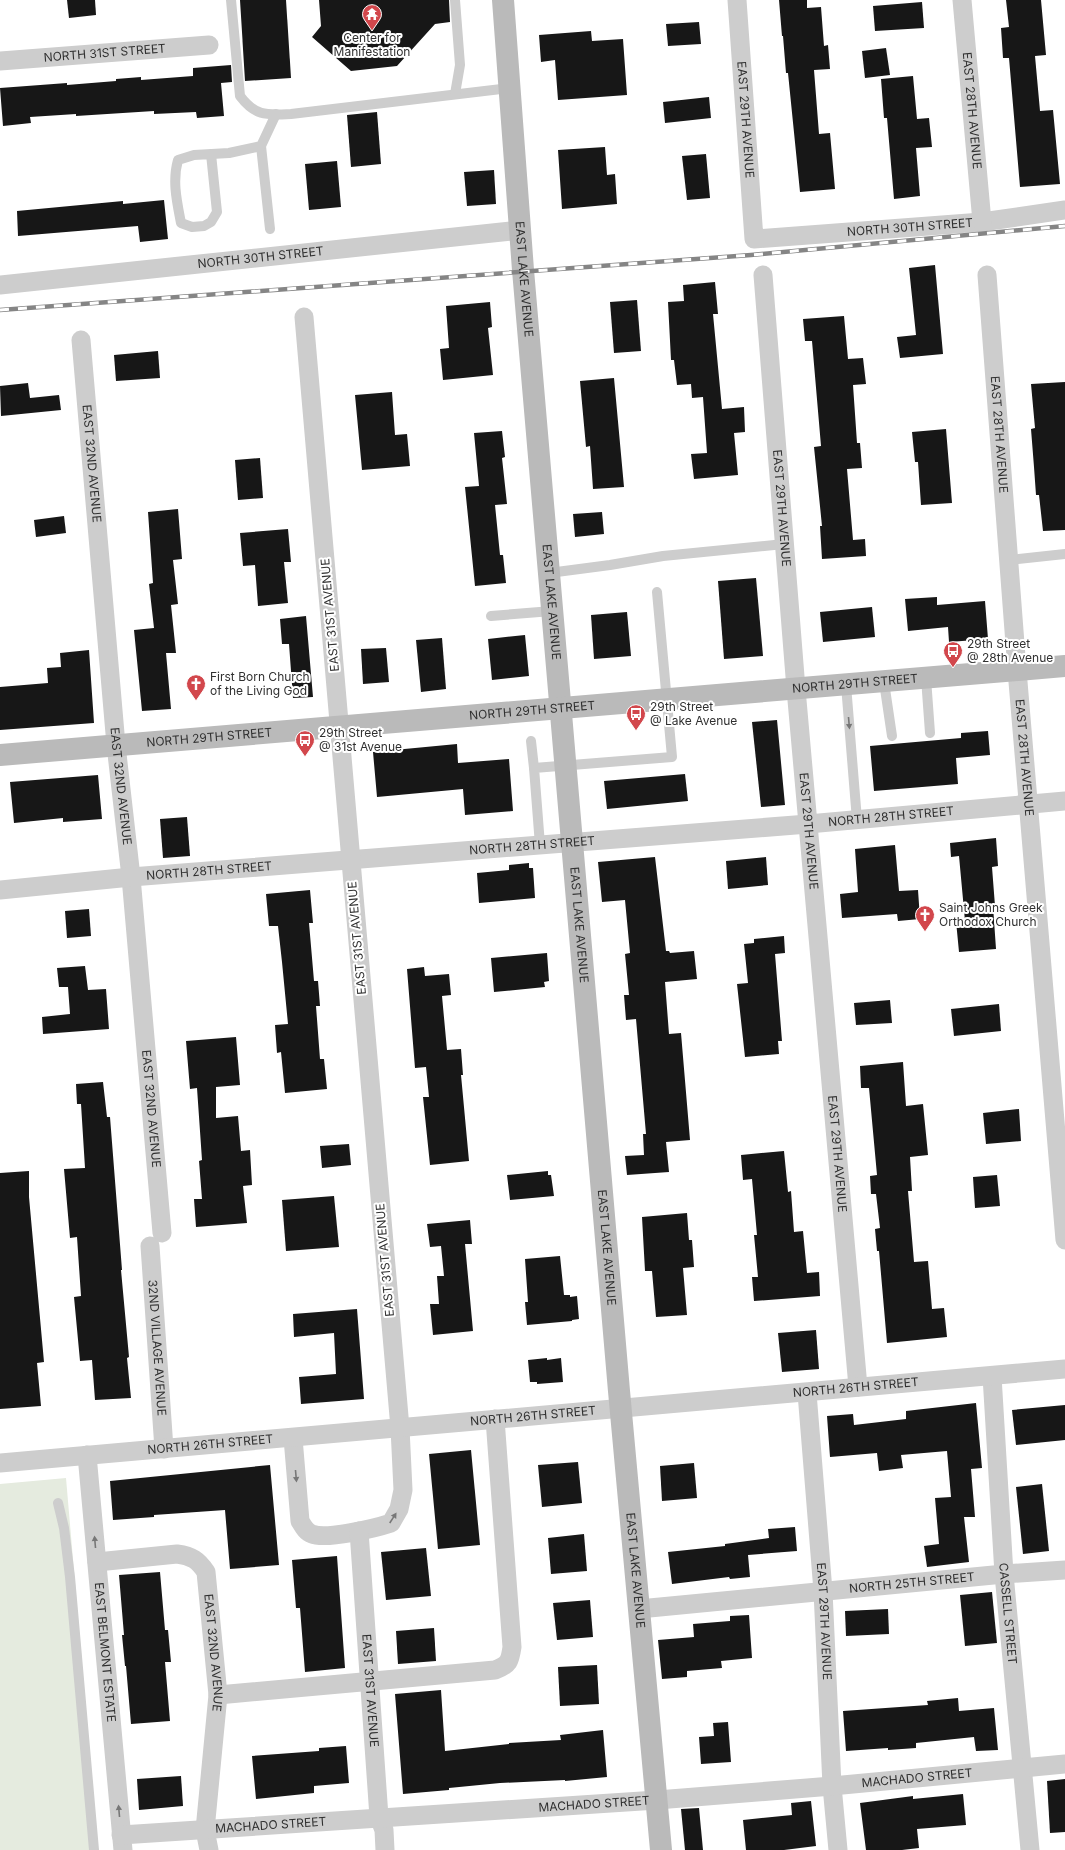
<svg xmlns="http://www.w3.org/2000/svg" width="1065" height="1850" font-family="Inter,sans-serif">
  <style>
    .green { fill: #e5ebdf }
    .building { fill: #171717 }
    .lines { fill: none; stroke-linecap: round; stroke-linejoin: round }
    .lane { stroke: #cdcdcd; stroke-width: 10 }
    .street { stroke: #cdcdcd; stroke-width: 19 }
    .secondary { stroke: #bababa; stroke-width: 22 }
    .rail-casing { stroke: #858585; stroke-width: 4.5 }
    .rail { stroke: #fff; stroke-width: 3; stroke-dasharray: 9; stroke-linecap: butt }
    .oneway { fill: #777 }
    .labels { text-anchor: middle; stroke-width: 4; stroke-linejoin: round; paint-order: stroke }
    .poi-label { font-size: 12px; fill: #303030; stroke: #fff; text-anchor: start }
    .street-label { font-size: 12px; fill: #303030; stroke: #fff }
  </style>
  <rect width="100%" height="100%" fill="#fff"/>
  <polygon class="green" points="66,1478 98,1850 0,1850 0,1484"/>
  <g class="building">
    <polygon points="67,0 95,0 96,15 69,18"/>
    <polygon points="240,0 286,0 291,78 245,81"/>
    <polygon points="319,0 449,0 450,22 435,24 397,66 351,71 312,37 321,26"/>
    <polygon points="779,0 807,0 807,8 821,7 824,46 828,45 830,69 814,70 819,134 830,133 835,189 800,192 788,73 786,73 783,36 782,36"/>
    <polygon points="1006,0 1041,0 1046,55 1035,56 1040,111 1053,110 1060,184 1020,187 1009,58 1003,58 1001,28 1009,27"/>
    <polygon points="922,2 924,28 875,31 873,6"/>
    <polygon points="699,22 701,44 668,46 666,24"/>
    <polygon points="591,31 592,41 623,39 627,95 558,100 555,60 541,62 539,35"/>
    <polygon points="886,48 890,75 865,78 862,51"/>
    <polygon points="231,65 232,82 221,83 224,116 197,118 196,112 154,114 154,111 76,116 76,114 30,117 31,123 3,126 0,88 67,83 67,85 116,81 116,79 141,77 141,80 193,76 193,68"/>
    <polygon points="913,76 917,119 929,118 932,147 916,148 920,196 894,199 887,118 884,118 881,79"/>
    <polygon points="709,97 711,118 665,123 663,102"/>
    <polygon points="377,112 381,164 351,167 347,115"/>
    <polygon points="605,147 607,175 615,174 617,204 562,209 558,150"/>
    <polygon points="706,154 710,198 687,200 682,156"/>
    <polygon points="337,161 341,207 309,210 305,164"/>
    <polygon points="494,170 496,204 467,206 464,172"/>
    <polygon points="164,200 168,239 140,242 138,226 18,236 17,211 123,201 123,204"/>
    <polygon points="935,265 943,354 900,358 897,337 916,335 909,268"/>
    <polygon points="715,282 718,314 713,314 722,409 744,407 745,432 734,433 738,475 694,479 691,454 707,453 703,397 692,398 691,384 677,385 674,360 671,360 668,302 684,301 683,285"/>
    <polygon points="637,300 641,351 614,353 610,302"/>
    <polygon points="490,302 492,327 488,328 493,375 443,380 440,349 449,348 446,306"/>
    <polygon points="844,316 848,359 863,358 866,384 853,385 857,443 860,443 862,468 847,469 853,540 865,539 866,556 822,559 820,526 822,526 814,447 821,446 812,341 805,341 803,319"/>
    <polygon points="158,351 160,378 116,381 114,355"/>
    <polygon points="614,378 624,487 593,489 590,446 586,447 580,381"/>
    <polygon points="1065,382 1065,530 1043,531 1039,495 1036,495 1034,467 1031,429 1035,428 1031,384"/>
    <polygon points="28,383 30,398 59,395 61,410 1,416 0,386"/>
    <polygon points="392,392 395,435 407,434 410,466 362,470 355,395"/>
    <polygon points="946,429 952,503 921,505 918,462 915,462 912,432"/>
    <polygon points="502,431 505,457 502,458 507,504 495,505 500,555 503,555 506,583 475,586 465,487 479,486 474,433"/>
    <polygon points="260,458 263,498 238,500 235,460"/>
    <polygon points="178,509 182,559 173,560 178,604 171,605 176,653 166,653 171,709 142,711 134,630 154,628 149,584 153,583 148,512"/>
    <polygon points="602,512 604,534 575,537 573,514"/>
    <polygon points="64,516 66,533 36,537 34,520"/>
    <polygon points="288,529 291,562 284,562 288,603 258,606 255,565 243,566 240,533"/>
    <polygon points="756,578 763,656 724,659 718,581"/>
    <polygon points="937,597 937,605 985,601 988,639 949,642 948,627 908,631 905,599"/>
    <polygon points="872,607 875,637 823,642 820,612"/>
    <polygon points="627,612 631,656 594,659 591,615"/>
    <polygon points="306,616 313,697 293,698 289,644 282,644 280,619"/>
    <polygon points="525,635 529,676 492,680 488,639"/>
    <polygon points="442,638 446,689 421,692 416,640"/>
    <polygon points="386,648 389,682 363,684 361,649"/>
    <polygon points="89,650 94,723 0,730 0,687 48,683 47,668 61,667 60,653"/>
    <polygon points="777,720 785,805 761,807 752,722"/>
    <polygon points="988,731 990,755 956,758 958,784 874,791 870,746 961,738 961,733"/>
    <polygon points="457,744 458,763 509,759 513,811 465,815 463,789 377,797 373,752"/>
    <polygon points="685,774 688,801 607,809 604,781"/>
    <polygon points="98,775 102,819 63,822 63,818 14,823 10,782"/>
    <polygon points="187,817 190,856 163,858 160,819"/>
    <polygon points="996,838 998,866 992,867 995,906 993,906 996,949 959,952 956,921 965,921 959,856 951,857 950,843"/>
    <polygon points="895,845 899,891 918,890 920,919 898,921 897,914 842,918 840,894 858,892 855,849"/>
    <polygon points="655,857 666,951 669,951 670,953 694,951 697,979 665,982 669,1034 681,1033 690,1140 666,1142 669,1172 627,1175 625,1156 644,1155 643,1134 646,1134 636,1019 626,1020 624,995 629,995 625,954 630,953 625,900 602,902 598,862"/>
    <polygon points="766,857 768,885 728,889 726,861"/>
    <polygon points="529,863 529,868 533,868 535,898 479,903 477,873 509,870 509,865"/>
    <polygon points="310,890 313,923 309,923 314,981 318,981 320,1006 316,1006 320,1059 324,1059 327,1089 285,1093 281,1052 277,1053 275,1025 288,1024 282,962 278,926 269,926 266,894"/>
    <polygon points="89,909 91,936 67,938 65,911"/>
    <polygon points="784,936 785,953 775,954 782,1041 778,1041 779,1054 745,1057 737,984 748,983 744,944 754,943 754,939"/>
    <polygon points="547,953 549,981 544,982 545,987 494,992 491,958"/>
    <polygon points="85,966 88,990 106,989 109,1029 43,1034 42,1017 70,1014 68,987 59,987 57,968"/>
    <polygon points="424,967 425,976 449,974 451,995 442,996 447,1050 461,1049 463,1075 461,1075 469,1161 430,1165 423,1097 429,1097 426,1067 415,1068 407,969"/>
    <polygon points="890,1000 892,1023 856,1025 854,1003"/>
    <polygon points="999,1004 1001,1031 954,1036 951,1009"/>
    <polygon points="236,1037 240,1085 216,1087 216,1118 238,1116 241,1151 250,1150 252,1185 243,1186 247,1223 196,1227 194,1199 202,1199 199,1161 202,1160 197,1088 190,1089 186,1041"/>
    <polygon points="903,1062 906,1106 923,1104 928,1155 910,1157 912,1191 908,1191 914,1262 928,1261 932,1309 944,1308 947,1337 887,1343 879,1251 877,1251 875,1229 880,1228 876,1194 871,1194 870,1176 877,1175 869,1088 861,1088 860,1066"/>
    <polygon points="103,1082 107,1117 110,1117 122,1270 121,1270 129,1357 127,1358 131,1398 95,1400 92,1360 80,1361 74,1297 81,1296 77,1237 70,1238 64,1169 85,1168 81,1104 77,1104 76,1084"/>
    <polygon points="1019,1109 1021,1141 986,1144 983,1113"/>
    <polygon points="349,1144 351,1165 322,1168 320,1146"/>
    <polygon points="784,1151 788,1192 791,1191 794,1232 803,1231 807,1273 819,1272 820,1296 754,1301 752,1277 758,1277 754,1235 757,1235 752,1179 743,1180 741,1155"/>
    <polygon points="29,1171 29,1197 44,1362 37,1363 41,1406 0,1409 0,1173"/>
    <polygon points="548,1171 548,1175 551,1175 554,1196 510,1200 507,1175"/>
    <polygon points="997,1175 1000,1206 975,1208 973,1177"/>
    <polygon points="334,1196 339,1247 286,1251 282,1200"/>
    <polygon points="687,1213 689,1240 692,1240 694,1267 683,1268 687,1315 656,1317 652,1271 645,1271 642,1217"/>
    <polygon points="470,1220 472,1244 465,1244 473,1331 433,1335 430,1304 439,1304 437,1276 444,1276 441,1246 430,1247 427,1224"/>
    <polygon points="560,1256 564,1295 570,1295 570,1297 577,1296 579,1319 572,1320 572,1321 527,1325 525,1302 528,1302 525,1259"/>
    <polygon points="357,1309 364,1399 301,1404 299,1377 336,1374 334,1333 294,1337 293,1314"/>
    <polygon points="816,1330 819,1369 782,1372 778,1333"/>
    <polygon points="547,1358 547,1360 561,1358 563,1382 537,1384 537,1382 530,1382 528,1360"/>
    <polygon points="976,1403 982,1468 971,1469 975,1517 964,1517 969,1562 927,1567 924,1546 939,1544 935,1498 951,1497 947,1451 901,1455 903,1468 879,1471 877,1453 830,1457 827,1416 853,1414 854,1425 906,1419 906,1411"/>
    <polygon points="1065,1405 1065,1440 1016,1445 1012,1410"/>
    <polygon points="471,1450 480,1545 438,1549 429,1454"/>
    <polygon points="578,1462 582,1503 542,1507 538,1465"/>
    <polygon points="694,1463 697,1498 662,1501 660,1466"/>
    <polygon points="270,1465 279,1565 230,1569 225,1510 154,1515 154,1517 113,1520 110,1481"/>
    <polygon points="1042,1484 1049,1551 1023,1554 1016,1487"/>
    <polygon points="795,1527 797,1551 748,1555 750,1577 730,1579 729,1577 672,1584 668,1552 725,1546 725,1544 769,1538 768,1529"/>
    <polygon points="584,1534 587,1571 551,1574 548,1538"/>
    <polygon points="426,1548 431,1596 386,1600 381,1552"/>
    <polygon points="337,1556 345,1668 305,1672 300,1608 296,1608 292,1560"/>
    <polygon points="160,1572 165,1630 168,1630 171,1662 165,1662 170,1721 131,1724 126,1666 125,1666 122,1635 124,1635 119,1575"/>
    <polygon points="992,1592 997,1643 965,1646 960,1595"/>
    <polygon points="590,1600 593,1637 557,1640 553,1603"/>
    <polygon points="888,1609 889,1634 846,1636 845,1611"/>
    <polygon points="749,1615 752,1658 721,1661 722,1668 687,1671 687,1677 662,1679 658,1640 694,1637 693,1624 730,1621 730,1616"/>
    <polygon points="434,1628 436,1661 398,1664 396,1631"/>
    <polygon points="597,1665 599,1704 560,1706 558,1667"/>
    <polygon points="441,1690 445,1751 509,1744 509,1743 561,1740 560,1735 603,1730 607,1777 565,1781 565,1780 500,1783 449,1788 449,1790 403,1794 395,1694"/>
    <polygon points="958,1698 959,1711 994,1708 998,1750 976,1751 974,1737 916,1743 916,1748 888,1750 888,1748 846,1751 843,1711 928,1705 927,1701"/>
    <polygon points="728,1722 731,1762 701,1764 699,1737 714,1736 713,1723"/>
    <polygon points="346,1746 349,1783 314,1786 314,1793 256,1799 252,1756 319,1751 319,1748"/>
    <polygon points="181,1776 183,1806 139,1810 137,1779"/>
    <polygon points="1065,1779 1065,1832 1050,1833 1047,1781"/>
    <polygon points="963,1794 966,1825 917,1829 919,1848 902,1850 866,1850 860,1803 913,1796 913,1799"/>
    <polygon points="811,1801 816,1846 784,1850 746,1850 743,1820 792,1815 791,1803"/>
    <polygon points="699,1808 703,1850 685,1850 681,1809"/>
  </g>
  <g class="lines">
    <g class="lane">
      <path d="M231,0L240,96C256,117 267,115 291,114L510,88"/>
      <polyline points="455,94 460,65 455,0"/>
      <polyline points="261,146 270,229"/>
      <path d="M211,154L217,212L211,222L204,226L192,227L181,223C177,202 172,181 178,160L194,155L229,153L261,146L276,114"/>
      <polyline points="1008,560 1065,554"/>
      <polyline points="549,573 610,565 663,556 784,544"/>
      <polyline points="491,616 552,611"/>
      <polyline points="926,678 930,733"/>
      <polyline points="884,682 892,736"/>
      <polyline points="846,685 857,820"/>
      <polyline points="531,741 534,768"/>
      <polyline points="540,845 534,768 672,757 657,592"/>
      <polyline points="58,1503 64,1528 70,1577 94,1850"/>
    </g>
    <g class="street">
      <path id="s1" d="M737,0L754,239L982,222L1065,210"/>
      <path id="s2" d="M962,0L982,222"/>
      <path id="s3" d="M0,61L209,45"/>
      <path id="s4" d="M763,275L796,689L858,1387"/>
      <path id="s5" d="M987,275L1017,670L1065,1240"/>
      <path id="s6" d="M0,285L521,230"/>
      <path id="s7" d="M81,340L116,745L131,877L162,1233"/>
      <path id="s8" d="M0,890L131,877L808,824L1065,801"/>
      <path id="s9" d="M150,1246L164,1449"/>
      <path id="s10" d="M992,1376L1004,1574L1030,1850"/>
      <path id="s11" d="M807,1393L823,1591L832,1786L838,1850"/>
      <path d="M293,1438L300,1521C303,1526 306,1532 312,1534C326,1540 376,1528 391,1523L399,1509L403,1490L400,1428L304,317"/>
      <path id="s12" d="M87,1455L123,1850"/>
      <path id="s13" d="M0,1463L1065,1369"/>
      <path id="s14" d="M359,1531L379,1817L384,1830L385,1850"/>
      <path id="s15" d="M97,1562L177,1554C192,1556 198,1560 206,1572L218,1695L205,1830L209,1850"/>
      <path id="s16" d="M639,1609L1004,1574L1065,1570"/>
      <path d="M218,1695L495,1670C509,1665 510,1661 512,1647L495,1419"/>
      <path id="s17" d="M121,1835L657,1800L832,1786L1065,1764"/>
    </g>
    <g class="secondary">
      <path id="s18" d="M503,0L523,270L619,1391L661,1850"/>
      <path id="s19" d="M0,755L1065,666"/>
    </g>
    <g class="rail-casing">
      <polyline id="rail" points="0,310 751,255 1065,226"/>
    </g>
    <use href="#rail" class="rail"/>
  </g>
  <defs><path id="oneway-solid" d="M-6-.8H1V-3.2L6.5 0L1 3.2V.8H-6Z"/></defs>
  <g class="oneway">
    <use href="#oneway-solid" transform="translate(849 723) rotate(85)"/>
    <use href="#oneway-solid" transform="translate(296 1476) rotate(85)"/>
    <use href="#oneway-solid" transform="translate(393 1518) rotate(-57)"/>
    <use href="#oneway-solid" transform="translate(95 1542) rotate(-95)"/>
    <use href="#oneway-solid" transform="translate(119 1811) rotate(-95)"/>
  </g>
  <defs>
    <g id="temple-pin" transform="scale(1)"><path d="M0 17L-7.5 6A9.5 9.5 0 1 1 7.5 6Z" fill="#d2474c" stroke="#fff"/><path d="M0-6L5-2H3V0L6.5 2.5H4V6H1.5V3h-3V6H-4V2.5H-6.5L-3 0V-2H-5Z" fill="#fff"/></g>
    <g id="bus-pin" transform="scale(1)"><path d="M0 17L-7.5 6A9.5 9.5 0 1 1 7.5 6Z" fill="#d2474c" stroke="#fff"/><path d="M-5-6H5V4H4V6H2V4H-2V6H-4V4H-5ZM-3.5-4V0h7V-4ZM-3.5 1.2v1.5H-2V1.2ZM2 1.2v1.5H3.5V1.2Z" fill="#fff"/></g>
    <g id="church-pin" transform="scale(1)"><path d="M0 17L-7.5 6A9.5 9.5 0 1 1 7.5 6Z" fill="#d2474c" stroke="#fff"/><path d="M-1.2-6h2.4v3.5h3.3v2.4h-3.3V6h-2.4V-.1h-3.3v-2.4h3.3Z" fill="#fff"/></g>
  </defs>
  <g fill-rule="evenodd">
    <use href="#temple-pin" x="372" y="14"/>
    <use href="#bus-pin" x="953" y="651"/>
    <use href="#church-pin" x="196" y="684"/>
    <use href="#bus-pin" x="636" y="714"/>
    <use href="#bus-pin" x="305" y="740"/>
    <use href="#church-pin" x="925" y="915"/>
  </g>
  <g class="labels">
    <g class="poi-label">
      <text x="372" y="42" text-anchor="middle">Center for<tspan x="372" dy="14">Manifestation</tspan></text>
      <text x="967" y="648">29th Street<tspan x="967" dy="14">@ 28th Avenue</tspan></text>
      <text x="210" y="681">First Born Church<tspan x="210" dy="14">of the Living God</tspan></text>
      <text x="650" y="711">29th Street<tspan x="650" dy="14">@ Lake Avenue</tspan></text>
      <text x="319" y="737">29th Street<tspan x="319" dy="14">@ 31st Avenue</tspan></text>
      <text x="939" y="912">Saint Johns Greek<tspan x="939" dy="14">Orthodox Church</tspan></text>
    </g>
    <g class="street-label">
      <text dy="4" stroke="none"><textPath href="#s3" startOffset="105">NORTH 31ST STREET</textPath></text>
      <text dy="4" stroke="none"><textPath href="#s2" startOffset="111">EAST 28TH AVENUE</textPath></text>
      <text dy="4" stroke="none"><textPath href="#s1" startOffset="120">EAST 29TH AVENUE</textPath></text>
      <text dy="4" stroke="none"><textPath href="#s1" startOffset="396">NORTH 30TH STREET</textPath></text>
      <text dy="4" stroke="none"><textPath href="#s6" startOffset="262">NORTH 30TH STREET</textPath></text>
      <text dy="4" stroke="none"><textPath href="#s18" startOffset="280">EAST LAKE AVENUE</textPath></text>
      <text dy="4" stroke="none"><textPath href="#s5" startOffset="160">EAST 28TH AVENUE</textPath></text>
      <text dy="4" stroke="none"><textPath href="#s7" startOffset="124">EAST 32ND AVENUE</textPath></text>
      <text dy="4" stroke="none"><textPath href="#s4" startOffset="234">EAST 29TH AVENUE</textPath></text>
      <text dy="4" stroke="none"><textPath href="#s18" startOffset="604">EAST LAKE AVENUE</textPath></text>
      <text transform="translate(330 615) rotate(-95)" y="4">EAST 31ST AVENUE</text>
      <text dy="4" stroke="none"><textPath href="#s19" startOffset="858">NORTH 29TH STREET</textPath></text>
      <text dy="4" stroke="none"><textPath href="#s19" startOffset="534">NORTH 29TH STREET</textPath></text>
      <text dy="4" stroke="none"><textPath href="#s19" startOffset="210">NORTH 29TH STREET</textPath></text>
      <text dy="4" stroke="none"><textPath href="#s5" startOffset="484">EAST 28TH AVENUE</textPath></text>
      <text dy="4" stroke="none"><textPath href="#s7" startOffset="448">EAST 32ND AVENUE</textPath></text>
      <text dy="4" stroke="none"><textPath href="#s8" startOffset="894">NORTH 28TH STREET</textPath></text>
      <text dy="4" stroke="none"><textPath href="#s4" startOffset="558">EAST 29TH AVENUE</textPath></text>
      <text dy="4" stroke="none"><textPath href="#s8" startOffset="534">NORTH 28TH STREET</textPath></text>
      <text dy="4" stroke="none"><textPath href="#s8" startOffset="210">NORTH 28TH STREET</textPath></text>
      <text dy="4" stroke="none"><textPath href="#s18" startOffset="928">EAST LAKE AVENUE</textPath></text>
      <text transform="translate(357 938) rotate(-95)" y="4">EAST 31ST AVENUE</text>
      <text dy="4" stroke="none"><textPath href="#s7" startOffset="772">EAST 32ND AVENUE</textPath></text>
      <text dy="4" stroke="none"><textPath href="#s4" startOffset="882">EAST 29TH AVENUE</textPath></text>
      <text dy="4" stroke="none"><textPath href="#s18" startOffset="1252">EAST LAKE AVENUE</textPath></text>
      <text transform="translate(385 1260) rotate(-95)" y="4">EAST 31ST AVENUE</text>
      <text dy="4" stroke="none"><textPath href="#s9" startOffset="102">32ND VILLAGE AVENUE</textPath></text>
      <text dy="4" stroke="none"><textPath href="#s13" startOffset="859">NORTH 26TH STREET</textPath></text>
      <text dy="4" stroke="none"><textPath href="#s13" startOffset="535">NORTH 26TH STREET</textPath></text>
      <text dy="4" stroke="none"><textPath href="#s13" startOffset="211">NORTH 26TH STREET</textPath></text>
      <text dy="4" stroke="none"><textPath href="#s18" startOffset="1576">EAST LAKE AVENUE</textPath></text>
      <text dy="4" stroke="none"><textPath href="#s16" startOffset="274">NORTH 25TH STREET</textPath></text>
      <text dy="4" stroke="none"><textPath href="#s10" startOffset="238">CASSELL STREET</textPath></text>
      <text dy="4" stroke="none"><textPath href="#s11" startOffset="229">EAST 29TH AVENUE</textPath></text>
      <text dy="4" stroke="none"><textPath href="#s12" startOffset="198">EAST BELMONT ESTATE</textPath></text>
      <text dy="4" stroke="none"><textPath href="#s15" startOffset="197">EAST 32ND AVENUE</textPath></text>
      <text dy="4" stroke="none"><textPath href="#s14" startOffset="160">EAST 31ST AVENUE</textPath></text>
      <text dy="4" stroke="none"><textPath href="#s17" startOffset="798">MACHADO STREET</textPath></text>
      <text dy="4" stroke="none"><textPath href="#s17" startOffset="474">MACHADO STREET</textPath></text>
      <text dy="4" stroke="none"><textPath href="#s17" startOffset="150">MACHADO STREET</textPath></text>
    </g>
  </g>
</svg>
